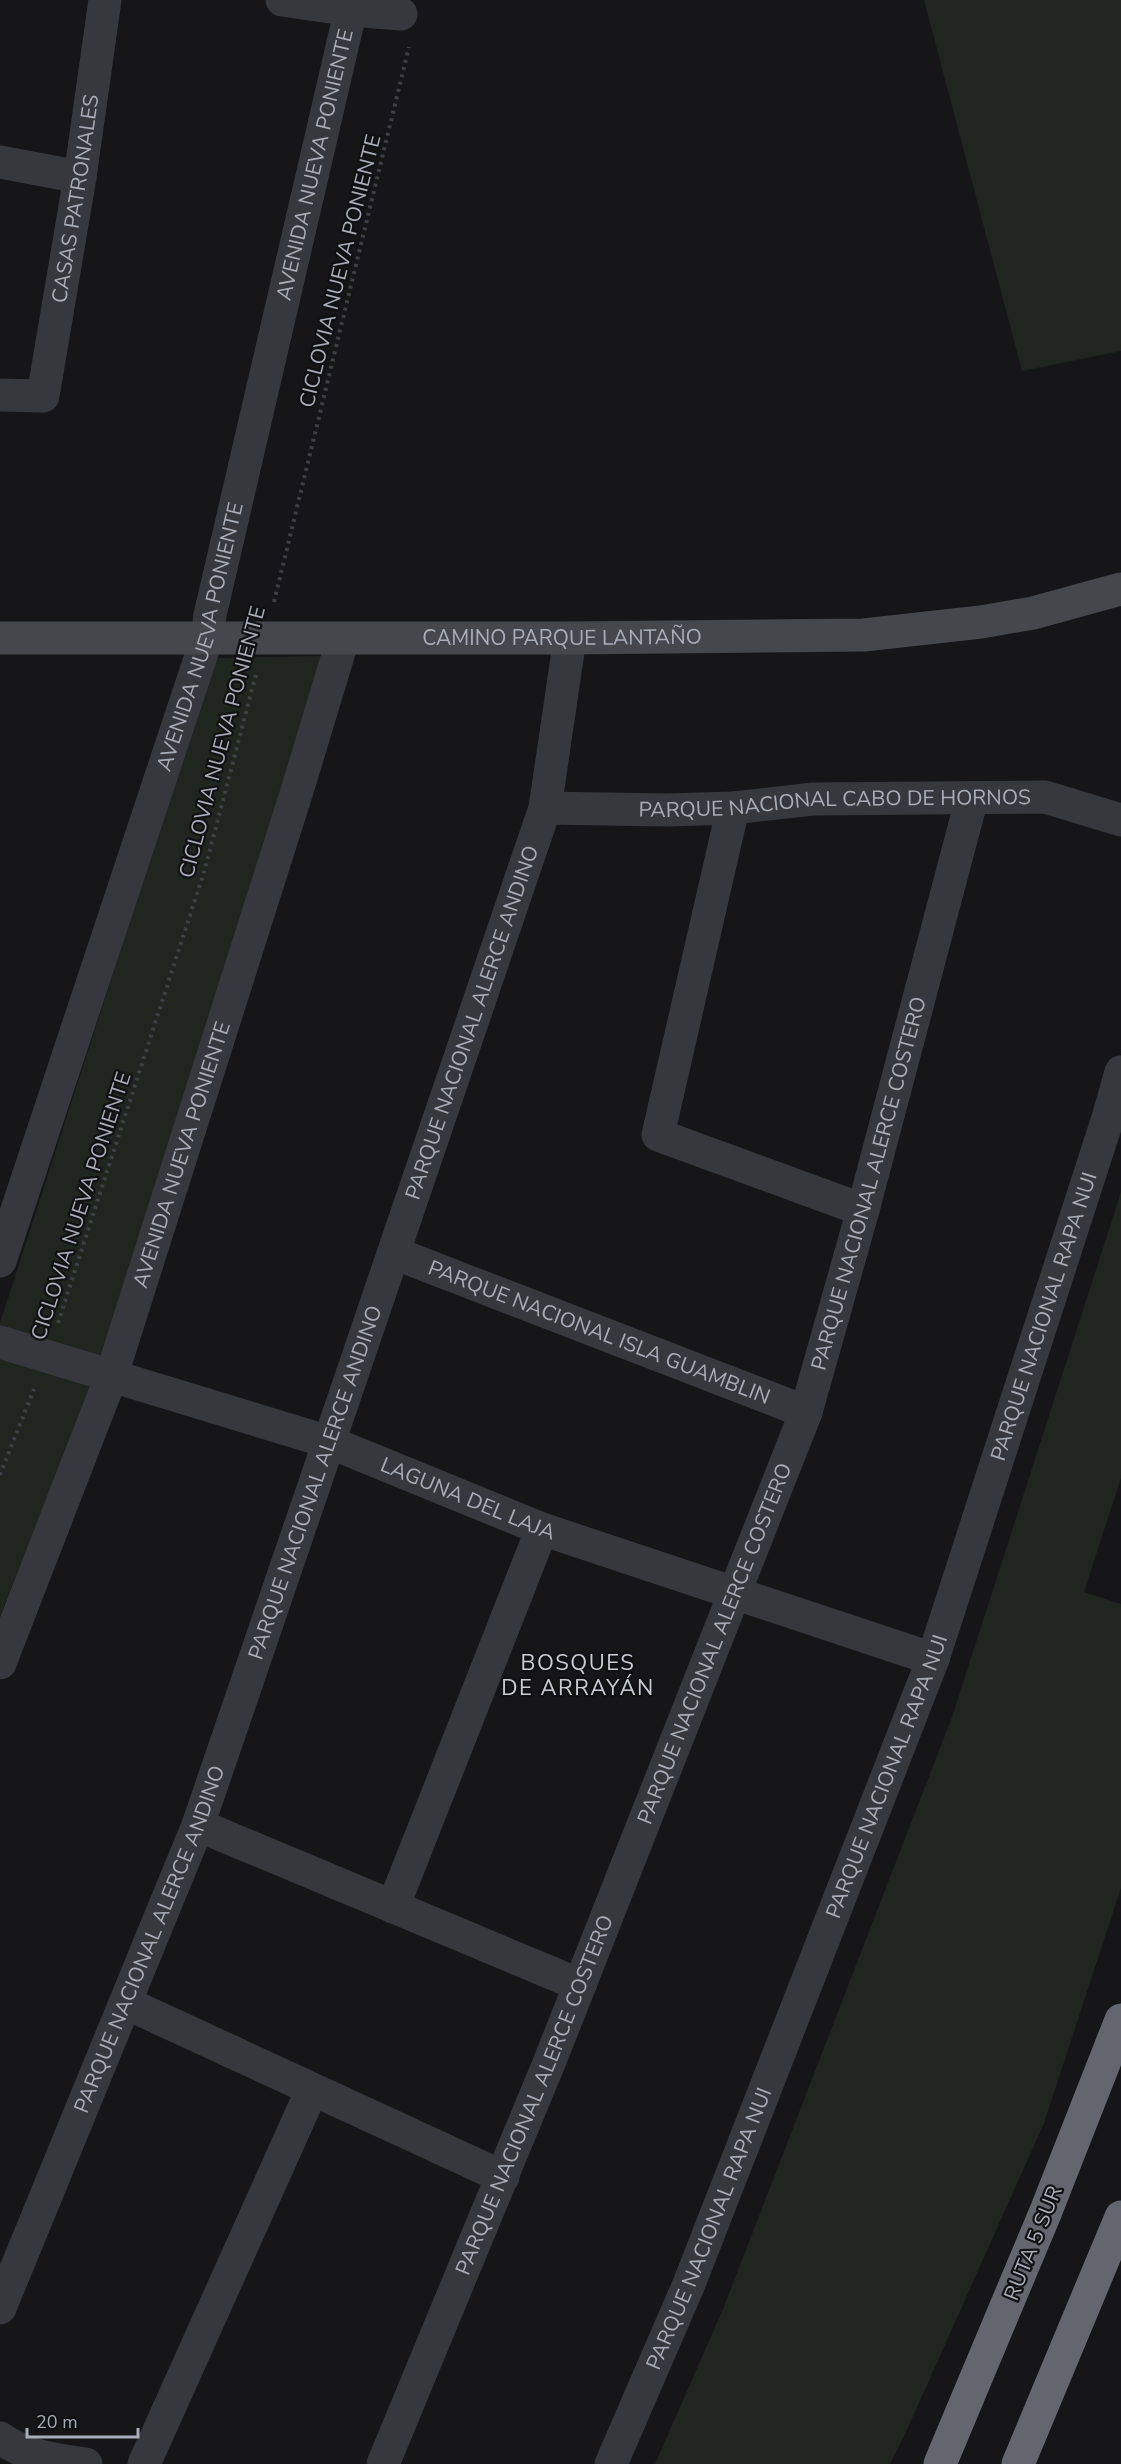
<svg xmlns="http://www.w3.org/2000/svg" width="1121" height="2464" font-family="'Nunito Sans',sans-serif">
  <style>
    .green { fill: #1e261f }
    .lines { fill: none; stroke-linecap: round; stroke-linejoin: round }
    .path { stroke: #3d3f44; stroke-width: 4; stroke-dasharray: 3 4.5; stroke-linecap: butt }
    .street { stroke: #37383d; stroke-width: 33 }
    .secondary { stroke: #45474d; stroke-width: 33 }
    .highway { stroke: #63666e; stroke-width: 33 }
    .labels { text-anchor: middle; stroke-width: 4.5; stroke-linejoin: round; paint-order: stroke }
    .street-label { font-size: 21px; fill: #a8adb8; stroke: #111113 }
    .neighbourhood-label { font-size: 22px; letter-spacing: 1.5px; fill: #c9ccd4; stroke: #111113 }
  </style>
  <rect width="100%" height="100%" fill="#161618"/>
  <g class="green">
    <polygon points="924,0 1121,0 1121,351 1022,371"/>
    <polygon points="325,656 92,1385 0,1616 0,1323 215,658"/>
    <polygon points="1121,1192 1121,1478 1084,1592 1121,1604 1121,1888 1044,2123 906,2432 890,2464 655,2464 723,2309 952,1717"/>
  </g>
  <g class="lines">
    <g class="path">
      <polyline points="274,602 409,47"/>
      <polyline points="58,1323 205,869 256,674"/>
      <polyline points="0,1475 34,1389"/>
    </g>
    <g class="street">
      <polyline points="282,0 351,10 401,14"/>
      <polyline points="0,162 80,177"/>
      <path id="s1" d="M0,395L43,396L80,177L105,0"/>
      <path id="s2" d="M545,808L667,810L733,808L813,799L1045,797L1121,820"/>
      <polyline points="733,808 658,1135 863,1210"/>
      <path id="s3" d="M394,1253L806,1412"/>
      <path id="s4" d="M0,1261L207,638L210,615L353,0"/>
      <path id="s5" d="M0,1342L329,1442L542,1529L933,1659"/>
      <path id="s6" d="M0,1663L111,1377L297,791L343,639"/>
      <polyline points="198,1825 580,1985"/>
      <polyline points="393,1907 542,1529"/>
      <polyline points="126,2003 503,2177"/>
      <path id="s7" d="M0,2308L198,1825L329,1442L545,808L570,638"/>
      <path d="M0,2438C26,2456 55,2460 86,2464"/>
      <polyline points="144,2464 312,2090"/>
      <path id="s8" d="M383,2464L549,2063L806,1412L863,1210L972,798"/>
      <path id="s9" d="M611,2464L689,2284L933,1659L1108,1118L1121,1072"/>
    </g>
    <path class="secondary" id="s10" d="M0,638H570L864,635L981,622L1033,613L1121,589"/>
    <g class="highway">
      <polyline points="940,2464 1046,2211 1121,2020"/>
      <polyline points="1018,2464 1121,2217"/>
    </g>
  </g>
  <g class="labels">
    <g class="street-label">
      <text dy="7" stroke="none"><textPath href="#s4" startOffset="1142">AVENIDA NUEVA PONIENTE</textPath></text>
      <text dy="7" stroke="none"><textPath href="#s1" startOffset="243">CASAS PATRONALES</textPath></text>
      <text transform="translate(340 271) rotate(-76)" y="7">CICLOVIA NUEVA PONIENTE</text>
      <text dy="7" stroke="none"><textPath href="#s4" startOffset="656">AVENIDA NUEVA PONIENTE</textPath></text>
      <text dy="7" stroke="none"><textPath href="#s10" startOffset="562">CAMINO PARQUE LANTAÑO</textPath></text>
      <text transform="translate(222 742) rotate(-75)" y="7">CICLOVIA NUEVA PONIENTE</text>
      <text dy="7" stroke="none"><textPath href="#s2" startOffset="290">PARQUE NACIONAL CABO DE HORNOS</textPath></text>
      <text dy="7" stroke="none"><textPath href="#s7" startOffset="1370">PARQUE NACIONAL ALERCE ANDINO</textPath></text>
      <text dy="7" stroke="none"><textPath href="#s6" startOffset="540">AVENIDA NUEVA PONIENTE</textPath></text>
      <text dy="7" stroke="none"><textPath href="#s8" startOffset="1371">PARQUE NACIONAL ALERCE COSTERO</textPath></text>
      <text transform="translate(81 1206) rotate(-72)" y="7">CICLOVIA NUEVA PONIENTE</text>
      <text dy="7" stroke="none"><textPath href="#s9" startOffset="1227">PARQUE NACIONAL RAPA NUI</textPath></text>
      <text dy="7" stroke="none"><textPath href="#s3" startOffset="220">PARQUE NACIONAL ISLA GUAMBLIN</textPath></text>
      <text dy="7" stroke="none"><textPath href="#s7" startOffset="884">PARQUE NACIONAL ALERCE ANDINO</textPath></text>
      <text dy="7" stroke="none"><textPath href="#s5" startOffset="494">LAGUNA DEL LAJA</textPath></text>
      <text dy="7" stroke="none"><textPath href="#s8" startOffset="885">PARQUE NACIONAL ALERCE COSTERO</textPath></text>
      <text dy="7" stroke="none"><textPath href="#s9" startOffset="741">PARQUE NACIONAL RAPA NUI</textPath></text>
      <text dy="7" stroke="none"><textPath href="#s7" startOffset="398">PARQUE NACIONAL ALERCE ANDINO</textPath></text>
      <text dy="7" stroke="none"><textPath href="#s8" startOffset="399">PARQUE NACIONAL ALERCE COSTERO</textPath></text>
      <text dy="7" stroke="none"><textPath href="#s9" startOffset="255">PARQUE NACIONAL RAPA NUI</textPath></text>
      <text transform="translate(1033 2243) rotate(-68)" y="7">RUTA 5 SUR</text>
    </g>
    <g class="neighbourhood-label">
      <text x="578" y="1670">BOSQUES<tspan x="578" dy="25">DE ARRAYÁN</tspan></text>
    </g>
  </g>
  <path d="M27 2428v9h111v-9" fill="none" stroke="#a8adb8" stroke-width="3"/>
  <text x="36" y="2428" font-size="18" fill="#a8adb8" stroke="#111113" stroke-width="4.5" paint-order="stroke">20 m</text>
</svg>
